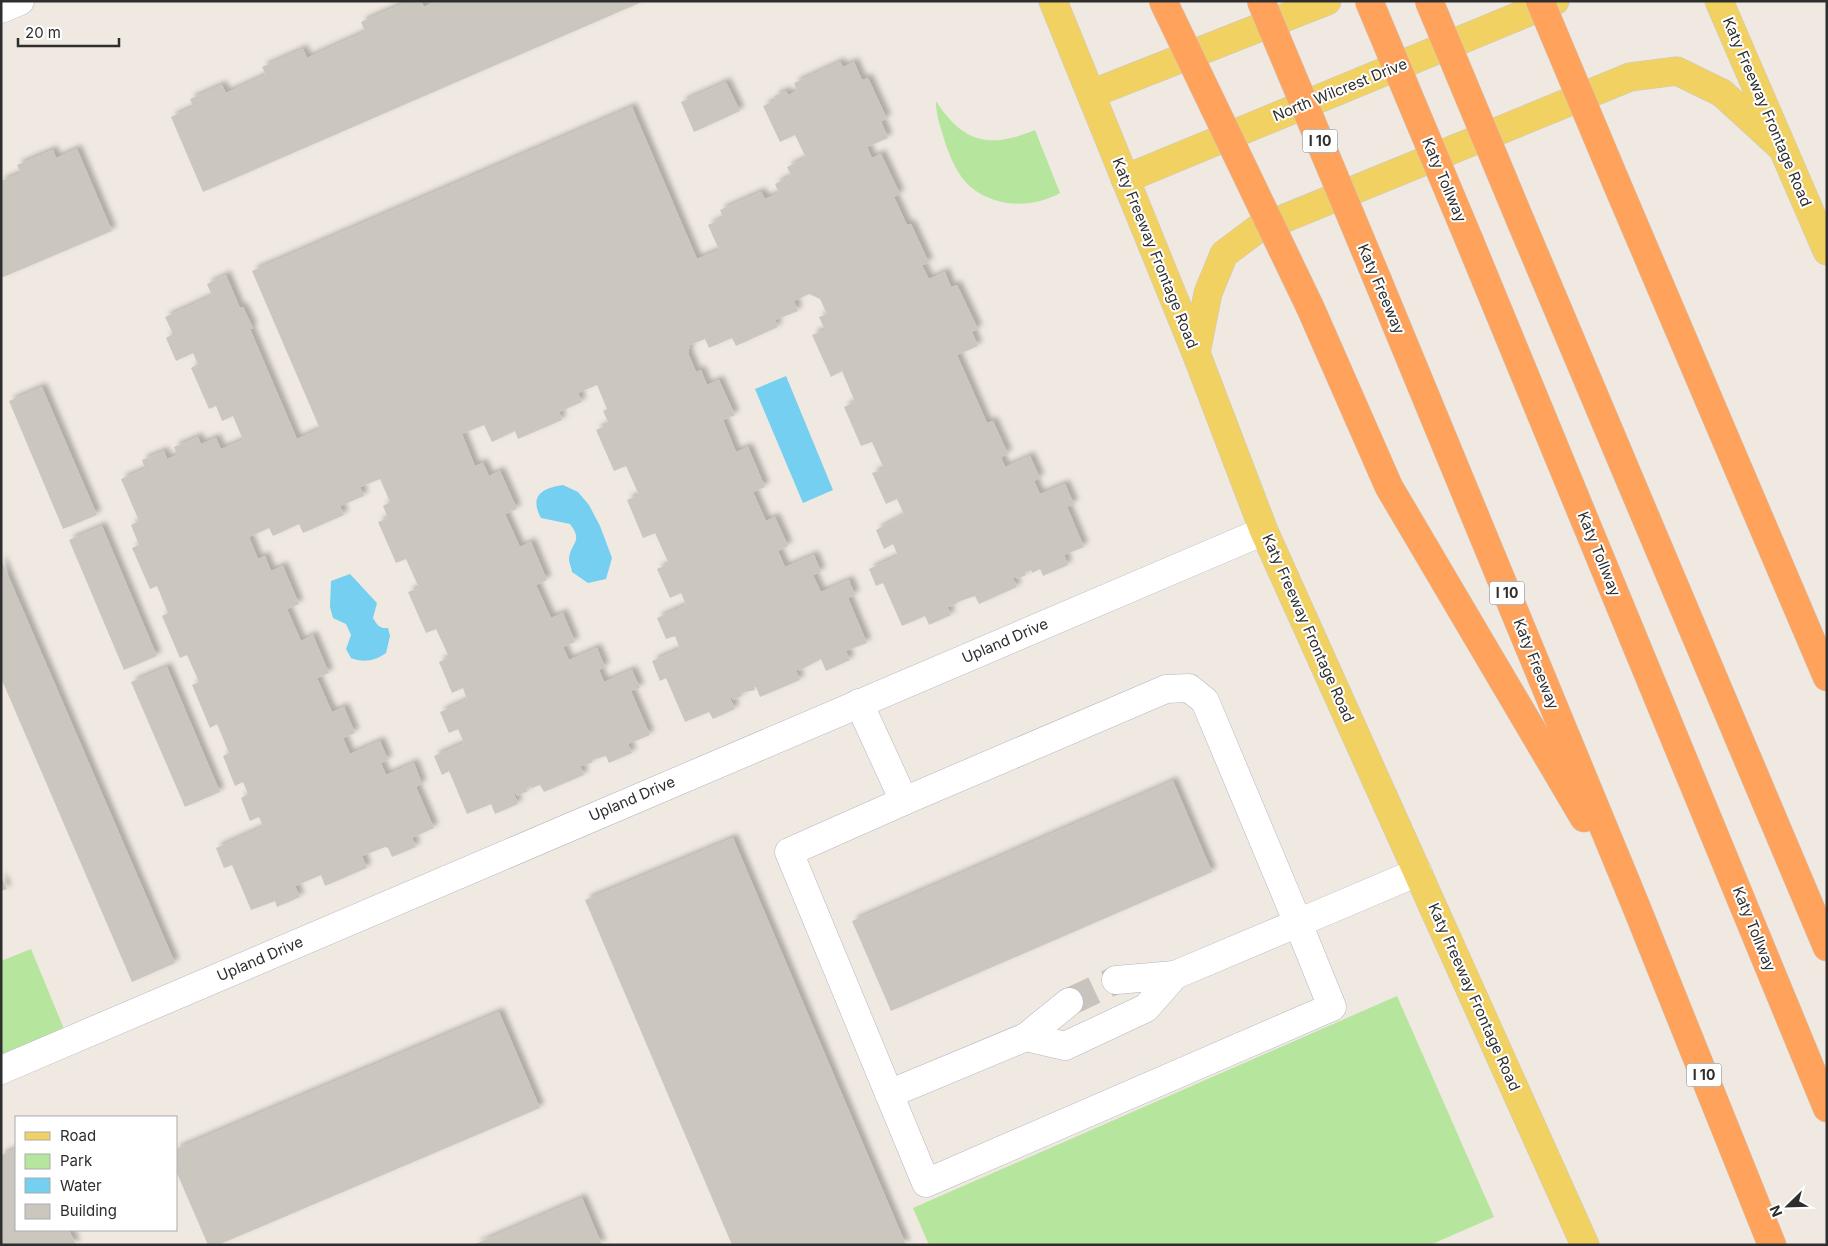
<svg xmlns="http://www.w3.org/2000/svg" width="1828" height="1246" font-family="Inter,sans-serif">
  <style>
    .green { fill: #b6e59e }
    .water { fill: #75cff0 }
    .building { fill: #cbc7bf; filter: url(#shadow) }
    .lines { fill: none; stroke-linecap: round; stroke-linejoin: round }
    .minor-tunnel { stroke: #c8c4bd; stroke-width: 28; stroke-dasharray: 28 14; stroke-linecap: butt }
    .minor-casing { stroke: #b4b7c1; stroke-width: 29 }
    .major-casing { stroke: #c9c9c9; stroke-width: 29 }
    .highway-casing { stroke: #c9c9c9; stroke-width: 29 }
    .minor { stroke: #fff; stroke-width: 28 }
    .major { stroke: #f2d163; stroke-width: 28 }
    .highway { stroke: #ffa35c; stroke-width: 28 }
    .highway-bridge-casing { stroke: #c9c9c9; stroke-width: 29; stroke-linecap: butt }
    .highway-bridge { stroke: #ffa35c; stroke-width: 28 }
    .labels { text-anchor: middle; stroke-width: 4; stroke-linejoin: round; paint-order: stroke }
    .shield { fill: #fff; stroke: #6d6d6d; stroke-width: 1 }
    .shield-label { font-size: 14px; font-weight: bold; fill: #2e2e2e }
    .street-label { font-size: 15px; fill: #2e2e2e; stroke: #fff }
  </style>
  <defs>
    <filter id="shadow"><feDropShadow dx="4.5" dy="-4.5" stdDeviation="2.5" flood-color="#0004"/></filter>
  </defs>
  <rect width="100%" height="100%" fill="#efe9e1"/>
  <g class="green">
    <path d="M936,101C963,143 989,149 1035,130L1060,193C1033,208 997,208 972,188C957,176 948,153 943,135C939,123 936,113 936,101Z"/>
    <polygon points="31,949 64,1029 1,1056 1,961"/>
    <polygon points="1397,996 1494,1217 1430,1245 929,1245 913,1208"/>
  </g>
  <g class="water">
    <polygon points="786,376 833,490 803,503 755,389"/>
    <path d="M563,485L578,492L589,505L600,526L612,558L606,579L588,583L572,572C572,569 569,563 569,559C570,543 584,542 570,524L541,518C529,496 542,488 563,485Z"/>
    <path d="M350,574L377,603L373,618C377,625 380,629 388,628L390,636L386,653C375,661 364,663 351,658L346,649L351,635L346,624L333,618L330,607L331,581Z"/>
  </g>
  <g class="building">
    <polygon points="409,1 421,1 424,7 437,1 644,1 203,192 171,117 193,107 190,99 222,85 226,93 266,75 262,67 303,49 307,58 365,32 361,22"/>
    <polygon points="840,62 843,67 854,62 862,80 868,78 887,119 881,121 888,138 867,147 872,158 881,154 900,194 894,197 907,225 911,224 929,263 922,265 929,279 945,272 951,287 957,285 978,329 972,332 978,346 957,355 987,423 993,421 1008,454 1001,457 1005,467 1030,456 1040,478 1034,481 1040,494 1065,484 1074,504 1067,507 1084,547 1064,555 1068,565 1043,576 1040,569 1032,573 1031,570 1025,572 1026,575 1017,579 1016,577 1013,578 1017,587 979,604 975,596 960,601 950,607 947,606 951,615 929,625 925,616 902,626 883,583 876,586 869,569 898,556 893,544 884,549 876,530 904,515 897,499 886,504 872,473 884,469 872,442 861,446 844,407 855,402 842,371 831,377 812,335 825,330 819,317 827,314 820,299 809,294 794,301 798,311 775,320 778,327 736,346 732,338 709,348 705,339 690,345 688,353 696,372 701,370 707,385 719,380 735,415 723,420 736,452 748,447 765,487 753,492 766,521 775,517 788,546 778,551 785,567 814,555 821,572 813,575 821,592 849,580 855,595 848,598 867,643 846,651 850,660 826,671 821,659 799,671 798,669 796,670 800,680 760,697 756,687 754,687 755,690 741,693 742,696 733,700 732,697 730,698 735,709 713,719 709,712 685,722 666,678 660,681 652,661 680,649 675,636 666,639 657,618 686,605 681,593 670,598 657,569 669,564 655,533 643,538 627,500 639,495 626,466 614,471 596,430 609,424 603,411 607,409 597,385 578,393 582,402 559,412 562,420 518,439 515,431 492,442 484,425 462,434 475,466 483,463 489,476 500,471 517,509 505,514 520,547 531,542 547,580 536,585 551,618 563,613 575,642 563,647 569,660 597,648 605,667 599,670 604,682 632,670 640,688 631,691 650,735 628,744 632,753 609,763 606,756 592,760 593,762 583,766 580,765 584,775 544,792 540,785 532,788 531,786 526,789 528,791 517,796 516,793 514,794 518,804 495,814 491,804 467,814 449,771 442,775 434,756 464,743 458,729 449,733 440,712 467,700 463,688 452,693 439,662 449,657 436,629 426,633 408,592 419,588 406,559 396,563 378,522 388,518 383,506 390,502 380,479 360,487 364,496 340,506 344,515 303,533 299,524 273,536 269,528 249,537 258,559 265,556 271,571 283,566 299,604 287,609 301,641 313,635 329,673 317,678 332,712 344,707 355,733 343,738 350,754 380,741 388,760 381,763 386,775 414,763 422,784 416,787 434,828 412,838 416,847 392,857 388,848 385,847 362,856 367,868 325,886 321,875 295,886 300,897 277,907 275,901 251,910 232,865 224,868 216,848 263,827 259,817 250,821 241,798 248,794 243,782 235,786 223,756 229,753 217,724 210,728 192,685 199,682 187,655 180,658 162,616 168,613 157,586 150,589 132,548 139,545 131,525 139,521 121,479 145,469 142,460 164,451 167,459 177,455 174,447 198,437 201,444 216,438 221,449 243,440 233,416 222,421 216,406 209,409 191,368 198,364 193,353 176,361 166,338 173,334 165,317 212,296 207,284 226,275 240,308 243,307 253,328 250,329 297,439 320,429 252,271 632,107 697,259 719,250 708,225 723,218 720,210 761,192 765,199 779,193 775,184 791,176 787,167 806,158 795,135 780,142 763,106 776,100 774,96 786,91 788,95 797,91 794,83"/>
    <polygon points="726,82 740,111 694,132 681,102"/>
    <polygon points="77,149 112,231 1,278 1,181 21,173 17,165 53,150 56,158"/>
    <polygon points="42,387 97,515 63,529 9,401"/>
    <polygon points="102,526 157,656 124,670 69,540"/>
    <polygon points="1,559 175,963 132,982 1,678"/>
    <polygon points="167,667 220,792 185,807 131,682"/>
    <polygon points="1173,781 1212,872 891,1011 852,921"/>
    <polygon points="733,838 906,1245 732,1245 585,900"/>
    <polygon points="1,876 7,889 1,891"/>
    <polygon points="499,1012 540,1108 218,1245 208,1245 176,1171 176,1149"/>
    <polygon points="16,1149 16,1230 69,1230 76,1245 1,1245 1,1155"/>
    <polygon points="582,1198 602,1245 473,1245"/>
  </g>
  <g class="lines">
    <polyline class="minor-tunnel" points="1069,1002 1116,980"/>
    <g class="minor-casing">
      <g id="minor">
        <polyline points="1,9 20,1"/>
        <polyline points="859,703 904,801 1166,689 1189,688 1205,701 1298,923 1418,872"/>
        <polyline points="1116,980 1175,975"/>
        <polyline points="1026,1037 1069,1002"/>
        <polyline points="1,1070 1264,531"/>
        <polyline points="889,1094 1026,1037 1065,1046 1146,1008 1175,975 1298,923 1332,1007 926,1183 789,852 904,801"/>
      </g>
    </g>
    <g class="major-casing">
      <g id="major">
        <polyline points="1053,1 1196,353 1264,531 1585,1245"/>
        <polyline points="1719,1 1827,251"/>
        <polyline points="1091,94 1327,1"/>
        <polyline points="1125,179 1555,1"/>
        <polyline points="1196,353 1208,293 1224,254 1256,230 1630,77 1677,71 1722,93 1781,147"/>
      </g>
    </g>
    <g class="highway-casing">
      <g id="highway">
        <polyline points="1616,182 1827,677"/>
        <polyline points="1521,222 1827,947"/>
        <polyline points="1470,242 1827,1108"/>
        <polyline points="1378,281 1636,906 1772,1245"/>
        <polyline points="1310,307 1389,487 1584,818"/>
      </g>
    </g>
    <use href="#minor" class="minor"/>
    <use href="#major" class="major"/>
    <use href="#highway" class="highway"/>
    <g class="highway-bridge-casing">
      <g id="highway-bridge">
        <polyline points="1163,1 1310,307"/>
        <polyline points="1261,1 1378,281"/>
        <polyline points="1369,1 1470,242"/>
        <polyline points="1429,1 1521,222"/>
        <polyline points="1540,1 1616,182"/>
      </g>
    </g>
    <use href="#highway-bridge" class="highway-bridge"/>
  </g>
  <g class="labels">
    <g class="shield">
      <rect x="1302.5" y="129.5" width="35" height="23" rx="4"/>
      <rect x="1489.5" y="581.5" width="35" height="23" rx="4"/>
      <rect x="1686.5" y="1063.5" width="35" height="23" rx="4"/>
    </g>
    <g class="shield-label">
      <text x="1320" y="146">I 10</text>
      <text x="1507" y="598">I 10</text>
      <text x="1704" y="1080">I 10</text>
    </g>
    <g class="street-label">
      <text transform="translate(1340 90) rotate(-22)" y="5">North Wilcrest Drive</text>
      <text transform="translate(1767 112) rotate(67)" y="5">Katy Freeway Frontage Road</text>
      <text transform="translate(1444 180) rotate(67)" y="5">Katy Tollway</text>
      <text transform="translate(1155 253) rotate(68)" y="5">Katy Freeway Frontage Road</text>
      <text transform="translate(1381 289) rotate(67)" y="5">Katy Freeway</text>
      <text transform="translate(1599 554) rotate(68)" y="5">Katy Tollway</text>
      <text transform="translate(1308 628) rotate(66)" y="5">Katy Freeway Frontage Road</text>
      <text transform="translate(1005 641) rotate(-23)" y="5">Upland Drive</text>
      <text transform="translate(1536 664) rotate(68)" y="5">Katy Freeway</text>
      <text transform="translate(632 799) rotate(-23)" y="5">Upland Drive</text>
      <text transform="translate(1754 929) rotate(68)" y="5">Katy Tollway</text>
      <text transform="translate(260 959) rotate(-23)" y="5">Upland Drive</text>
      <text transform="translate(1474 997) rotate(66)" y="5">Katy Freeway Frontage Road</text>
    </g>
  </g>
  <rect width="1828" height="1246" fill="none" stroke="#2e2e2e" stroke-width="5"/>
  <rect x="15" y="1116" width="162" height="115" fill="#ffffff" stroke="#ababab"/>
  <rect x="25" y="1132" width="25" height="8" fill="#f2d163" stroke="#ababab"/>
  <text x="60" y="1141" font-size="15" fill="#2e2e2e">Road</text>
  <rect x="25" y="1154" width="25" height="15" fill="#b6e59e" stroke="#ababab"/>
  <text x="60" y="1166" font-size="15" fill="#2e2e2e">Park</text>
  <rect x="25" y="1178" width="25" height="15" fill="#75cff0" stroke="#ababab"/>
  <text x="60" y="1191" font-size="15" fill="#2e2e2e">Water</text>
  <rect x="25" y="1204" width="25" height="15" fill="#cbc7bf" stroke="#ababab"/>
  <text x="60" y="1216" font-size="15" fill="#2e2e2e">Building</text>
  <g transform="translate(1788 1206) rotate(247)" stroke="#ffffff" stroke-width="4" paint-order="stroke">
  <path d="M0-4L9 19L0 12L-9 19Z" fill="#2e2e2e"/>
  <text y="-8" font-size="14" font-weight="bold" text-anchor="middle" fill="#2e2e2e">N</text>
  </g>
  <path d="M18 38v8h101v-8" fill="none" stroke="#2e2e2e" stroke-width="2.5"/>
  <text x="25" y="38" font-size="15" fill="#2e2e2e" stroke="#ffffff" stroke-width="4" paint-order="stroke">20 m</text>
</svg>
